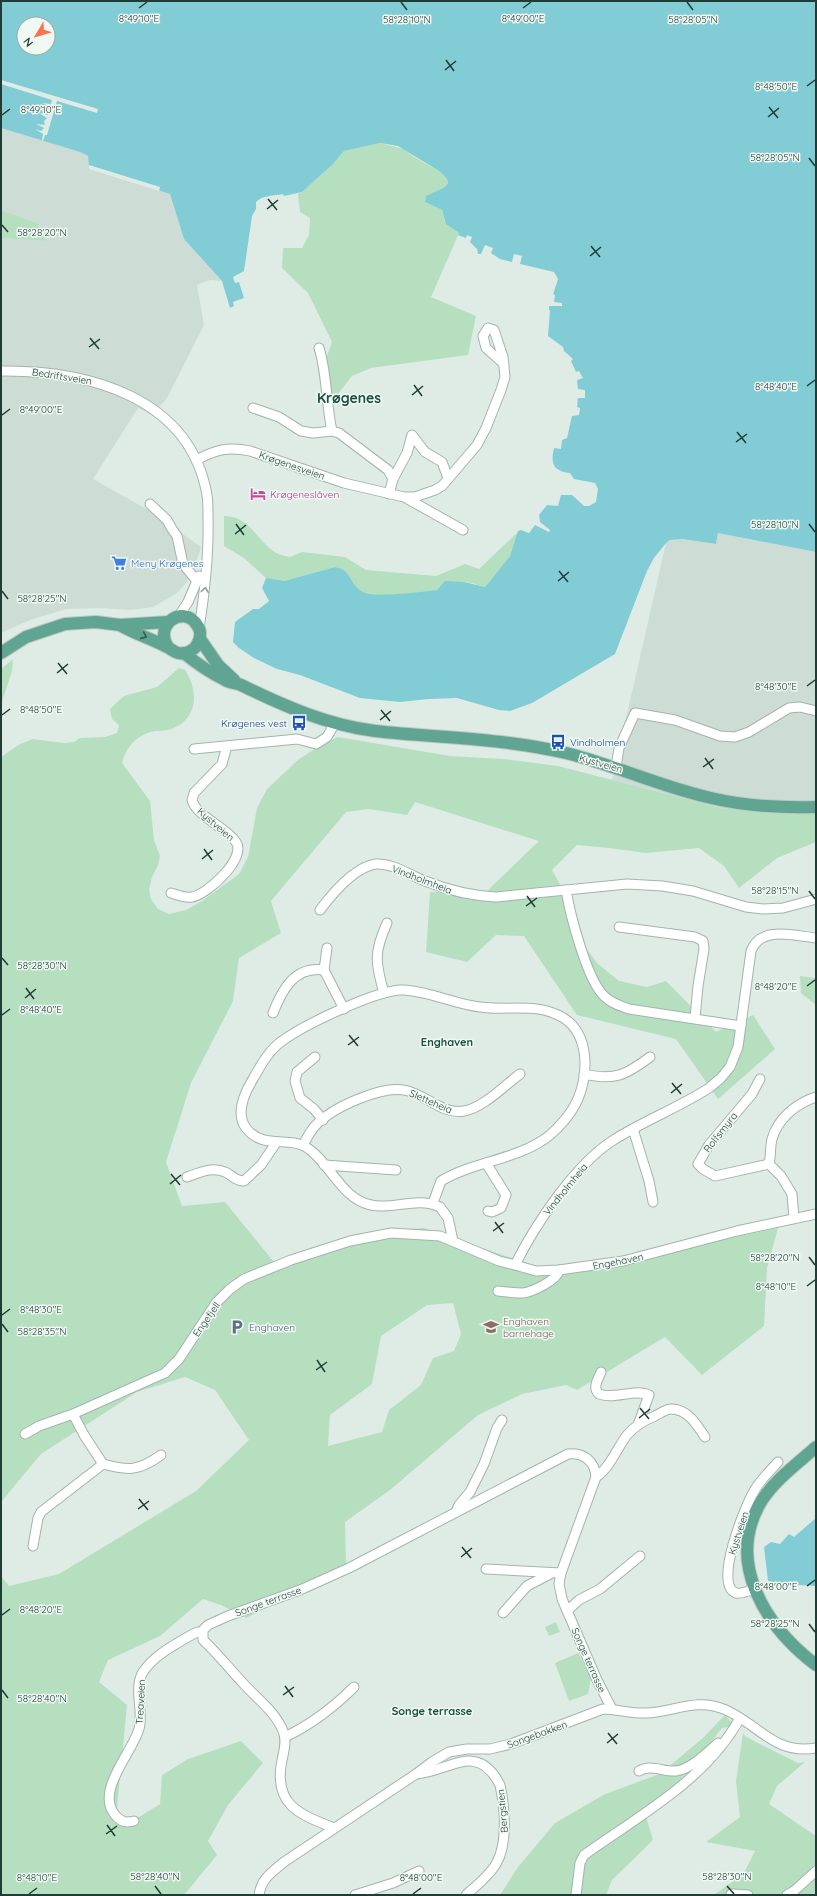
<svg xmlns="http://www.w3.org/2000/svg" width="817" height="1896" font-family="Quicksand,sans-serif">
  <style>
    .built { fill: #cddcd5 }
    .green { fill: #b6dfc0; fill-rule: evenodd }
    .water { fill: #82ccd6; fill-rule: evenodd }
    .pier { fill: #dfece6 }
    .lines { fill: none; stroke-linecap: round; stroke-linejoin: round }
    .minor-casing { stroke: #a2b4ad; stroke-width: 11 }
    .major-casing { stroke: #c0c9c6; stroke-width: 14 }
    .minor { stroke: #fff; stroke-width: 9 }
    .major { stroke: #60a591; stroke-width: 12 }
    .oneway { stroke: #8f9e9a }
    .oneway2 { stroke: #325c50 }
    .ticks { fill: none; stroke: #1f3d34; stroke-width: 1.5 }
    .labels { text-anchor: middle; stroke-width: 3; stroke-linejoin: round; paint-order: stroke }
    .street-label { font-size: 10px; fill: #1f3d34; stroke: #f0f8f4 }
    .hotel-label { font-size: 10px; fill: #b23c85; stroke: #f0f8f4; text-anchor: start }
    .shop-label { font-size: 10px; fill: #366cbe; stroke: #f0f8f4; text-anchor: start }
    .transit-label { font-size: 10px; fill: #164399; stroke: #f0f8f4; text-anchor: end }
    .education-label { font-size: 10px; fill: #785e54; stroke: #f0f8f4; text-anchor: start }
    .service-label { font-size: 10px; fill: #4e5e75; stroke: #f0f8f4; text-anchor: start }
    .neighbourhood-label { font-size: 11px; font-weight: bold; fill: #195141; stroke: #f0f8f4 }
    .district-label { font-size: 14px; font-weight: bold; fill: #195141; stroke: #f0f8f4 }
    .ticks-label { font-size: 10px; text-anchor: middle; fill: #1f3d34; stroke: #f0f8f4; stroke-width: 3; stroke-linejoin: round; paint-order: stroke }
  </style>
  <rect width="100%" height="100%" fill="#dfece6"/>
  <g class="built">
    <polygon points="1,128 80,152 88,156 89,168 170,194 184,239 222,281 210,280 197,285 204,325 167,398 152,415 138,408 93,479 150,511 201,547 195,567 187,582 177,593 153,607 131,610 100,608 66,609 30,620 1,633 1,238 47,241 37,223 1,210"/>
    <polygon points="718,533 816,552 816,812 777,813 721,808 612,780 666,543 670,540 681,539 716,544"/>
  </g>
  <g class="green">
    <polygon points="380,143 404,149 414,157 439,171 447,179 448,183 445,187 426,196 425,202 442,210 446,224 459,233 431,297 476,316 468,355 371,368 352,376 338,394 331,393 326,359 332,342 308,293 282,268 283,248 302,248 309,235 310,218 300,212 298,194 302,192 333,164 344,151"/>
    <polygon points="1,210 37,223 47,241 1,238"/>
    <path d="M224,516C249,515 257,541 275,552C279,555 285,556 290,557L302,552L345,557L366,570L436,576L465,564L479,569L518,532L510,556L485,587C479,586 471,582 465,582C457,581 446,588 438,590C420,594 384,597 365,593C349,589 354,570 335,567L284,581H275L266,578L244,558L224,546Z"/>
    <polygon points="13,659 12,671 1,705 1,669"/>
    <path d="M179,668L185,670C198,690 199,716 174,728C166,732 157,730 150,732C135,737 125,749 122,763L150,801L154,840L160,856L158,865L152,877L149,889L151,899L158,909L169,914L186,910L202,901L239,874L248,857L257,808L267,789L299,759L316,748L338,737L450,756L504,759L558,766L721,808L777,813L816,812V842L777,858L739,888L724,866L699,848L646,853L609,848L577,845L552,870L572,906L576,934L597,963L619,981L647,987L666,981L716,1032L753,1015L775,1049L718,1099L676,1039L577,1015L524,936L496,935L467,962L426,952L430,892L487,891L539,841L415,802L407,815L369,809L346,812L271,901L281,933L239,958L233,1001L191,1083L166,1162L182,1206L225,1202L274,1262L378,1231L424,1228L541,1268L569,1271L778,1228L767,1268L764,1326L702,1375L665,1337L577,1390L566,1385L522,1394L478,1415L390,1490L345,1522L346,1564L297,1593L246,1618L221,1605L203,1599L160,1636L108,1660L99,1682L127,1705L117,1808L128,1824L160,1804L162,1775L188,1759L241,1741L263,1763L228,1805L208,1841L217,1855L184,1895H1V1576L9,1586L59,1574L196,1491L249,1440L215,1390L185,1377L137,1392L41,1454L1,1502V757L20,744L33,739L64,743L74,742L80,738L105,737L117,733L119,725L112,719L110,709L124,696L157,687ZM453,1303L461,1334L454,1351L433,1358L421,1385L389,1410L382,1432L328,1446L330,1415L372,1384L381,1336L427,1305Z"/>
    <polygon points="800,976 816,978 816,1005 801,993"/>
    <polygon points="556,1622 560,1632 549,1636 545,1627"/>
    <polygon points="578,1653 591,1678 588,1694 569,1701 555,1663"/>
    <polygon points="725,1715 735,1726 722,1728 686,1774 645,1813 653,1840 612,1880 606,1895 500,1895 518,1867 555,1823 605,1794 660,1774 704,1737"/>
    <polygon points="743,1733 746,1737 798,1763 805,1762 777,1786 769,1804 816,1836 816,1895 714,1895 744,1873 755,1851 706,1842 740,1817 736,1781"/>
  </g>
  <g class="water">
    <path d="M1,1H816V552L718,533L716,544L682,539L670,540L666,543L654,558L647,571L615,654L532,703L510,711L499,710L457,698L429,699L400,702L360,698L300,675L277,669L254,658L239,648L233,642L235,622L253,609H259L269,601L262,588L266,578L284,581L335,567C353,570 348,584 363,592C375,598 421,592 437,590L445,581L464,582L485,587L510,556L518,531L521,530L529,533L535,525L549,532L550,530L540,522L539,515L547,505L558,506L561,495H572L584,506H589L596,502L598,489L595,483L574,479L570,473C554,471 550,464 554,448L561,449L562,440L567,438L572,416L579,415L580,408L577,407L578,398H585V390L578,389L577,380L583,378L579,371L576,372L571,361L573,359L564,351L563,347L548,336L550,310H549V306H562V303L554,302L555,295L553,294L558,279L554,272L520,264L522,256L514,254L512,262L500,259L491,253L493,248L485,245L481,254H478L477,249L470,242L472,237L467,235L466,238L458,235L459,233L446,224L442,210L425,202L426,196L445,187L448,183L447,179L439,171L398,146L380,143L344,151L333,164L302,192L284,196L283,194C273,196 263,195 256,202V209L252,216L244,271L233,277L235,283L239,282L244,298L233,302L234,306L230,308L222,281L184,239L170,194L89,168L88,156L80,152L1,128ZM24,24H48V48H24Z"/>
    <polygon points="816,1518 816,1586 783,1584 768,1581 764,1547 771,1542 780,1544 789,1534 794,1537"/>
  </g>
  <g class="pier">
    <polygon points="1,80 98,109 97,113 57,101 47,135 45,135 43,141 42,140 43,134 35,129 41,131 44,128 36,124 45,125 44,121 37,119 44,121 47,118 39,113 48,115 47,111 41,108 48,110 51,107 42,103 51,104 52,100 1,84"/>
    <polygon points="89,165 160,187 159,191 89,169"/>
  </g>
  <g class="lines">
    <g class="minor-casing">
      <g id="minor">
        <path d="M319,348C327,373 326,404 332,431"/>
        <path d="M1,371C88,370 190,397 207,495C208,502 208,510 208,516C209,554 205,591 199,628"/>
        <polyline points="253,408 279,417 301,431 313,433 332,431 339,433 388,470 393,479 389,494"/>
        <path d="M196,460C216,450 227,446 250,451L344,483L404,497H415L435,490L442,486L477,445L486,428L501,390L505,377L503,357L494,330L488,328L483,336L486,348L504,364"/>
        <polyline points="393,479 407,453 412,435 425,452 442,462 448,478"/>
        <polyline points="406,498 463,530"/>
        <polyline points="150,504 167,520 172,529 177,536 183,564 197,581"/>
        <polyline points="178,617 188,602 199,576"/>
        <polyline points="194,749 297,739 316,744 327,737 335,723"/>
        <polyline points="616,767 619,748 635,713 675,720 720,736 735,737 749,732 789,708 800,707 816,711"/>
        <path d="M566,890C570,914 587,980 604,996C611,1003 620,1006 629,1009L741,1026"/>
        <path d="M171,893C178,895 184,898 192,897C208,894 247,858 236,842C227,828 196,816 192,800L194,793L222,764L227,746"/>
        <path d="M320,910C332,894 354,867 376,864C393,863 409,875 425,881C448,890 471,896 496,897L627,884L662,886L693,891L746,907L763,909L783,908L816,899"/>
        <polyline points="619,927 695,937 703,941 704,949 698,986 695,1018"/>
        <polyline points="327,948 324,970 344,1009"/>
        <path d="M384,993C375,962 374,952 387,923"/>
        <path d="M273,1013C282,990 294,966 324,970"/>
        <polyline points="315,1057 297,1072 295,1081 300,1098 314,1109 323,1120"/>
        <path d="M584,1074C615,1081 626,1075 650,1057"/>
        <polyline points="760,1079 752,1094 709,1145 698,1164 703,1169 715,1176 769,1164"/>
        <polyline points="633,1129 649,1181 653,1202"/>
        <path d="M303,1145C307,1138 310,1131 316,1125C333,1107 384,1084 408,1091C427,1096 444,1115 464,1111C483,1108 505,1085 520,1074"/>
        <polyline points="486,1163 506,1195 501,1208 492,1212 488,1211"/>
        <polyline points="324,1165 396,1170"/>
        <path d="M187,1177C199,1173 212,1166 225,1172C232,1175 235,1181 244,1181L261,1165L276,1143"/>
        <path d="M433,1203L441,1181C474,1161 519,1160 550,1135C559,1127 569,1116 575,1105C590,1077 591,1030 558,1015C534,1003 506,1011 480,1007C454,1004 429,991 403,990C378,989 304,1025 282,1041C269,1050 261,1065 253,1079C245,1092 235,1113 246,1128C263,1150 288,1136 306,1147C330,1162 341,1199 371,1205C394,1210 417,1196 440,1207L448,1218L453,1241"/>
        <path d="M794,1218L792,1194L781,1176L769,1164C771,1156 770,1147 772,1139C778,1118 797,1103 816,1097"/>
        <path d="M515,1265C535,1225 574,1166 612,1141C643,1121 678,1108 709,1088L721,1078L730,1067L738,1047L751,951C761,925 794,936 816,938"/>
        <path d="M498,1291C506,1292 515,1293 523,1293C532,1292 558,1280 559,1270"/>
        <path d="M601,1372C598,1380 592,1387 599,1394C614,1400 636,1388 649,1395L638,1425"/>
        <path d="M73,1414L84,1435L103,1464C129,1471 139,1471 161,1455"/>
        <polyline points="25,1434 39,1426 73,1414 165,1373 179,1359 216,1303 230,1289 244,1279 291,1260 350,1241 391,1233 440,1236 499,1261 515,1265 536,1271 559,1270 623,1261 737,1231 816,1214"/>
        <path d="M596,1477C610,1468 617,1448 627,1435C634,1427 645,1420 655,1416C659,1414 666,1409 671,1409C688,1409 697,1425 705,1437"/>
        <polyline points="456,1512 459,1505 470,1492 484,1464 497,1428 502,1420"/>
        <polyline points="33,1546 38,1518 41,1512 103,1464"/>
        <polyline points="486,1569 561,1573"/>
        <path d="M754,1589C749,1591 741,1594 736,1593C713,1585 745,1507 753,1493C759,1481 769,1472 778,1462"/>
        <polyline points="567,1611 579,1600 600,1589 640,1556"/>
        <polyline points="503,1613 527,1586 550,1574"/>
        <path d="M285,1737C312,1724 333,1708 354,1687"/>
        <path d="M639,1771C651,1764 663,1772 676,1771C691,1769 707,1753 718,1743"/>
        <path d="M416,1774C449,1772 477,1740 500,1785C505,1808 508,1844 496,1864C489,1876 476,1886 466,1895"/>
        <path d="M134,1821C126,1823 121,1822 115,1815C95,1791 132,1753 139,1729C144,1712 133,1688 143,1672C154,1655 176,1644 193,1634L198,1632L202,1633"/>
        <path d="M334,1828C298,1814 273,1804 282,1760C284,1751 287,1740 283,1731C275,1711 256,1698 242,1682C229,1668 217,1653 203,1640V1630L208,1625L228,1616L300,1590L349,1568L568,1454C583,1452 595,1461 596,1477L561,1573L559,1584L562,1599L597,1680L612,1709"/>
        <polyline points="731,1894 748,1895"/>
        <path d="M259,1895C261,1879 272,1872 284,1862L416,1774L432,1762L449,1752L467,1749H490L511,1744L603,1709C618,1709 631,1714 646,1713C674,1712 697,1697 726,1710C759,1725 775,1755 816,1748"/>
        <polyline points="355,1895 393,1883 419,1871"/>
        <path d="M576,1895L580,1863L584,1855C640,1815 706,1780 740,1718"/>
        <polyline points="787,1895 794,1891 816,1871"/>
      </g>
    </g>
    <g class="major-casing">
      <g id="major">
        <path d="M120,625C135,634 152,639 167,647C171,649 174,652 178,653C186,655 195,650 198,643C201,637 201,630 197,625C184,604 153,624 168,647"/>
        <polyline points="200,639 218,665 234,680"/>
        <polyline points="1,653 26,637 65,624 96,622 120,625 168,622"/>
        <path d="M184,653C196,663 211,673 225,680C230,683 236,683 241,685C284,706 327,725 375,731C438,738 503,738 566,753C615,765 661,787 711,798C745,806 781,808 816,807"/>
        <path d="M816,1447C797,1464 776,1479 762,1500C724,1562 766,1627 816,1665"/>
      </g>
    </g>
    <use href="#minor" class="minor"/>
    <use href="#major" class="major"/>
  </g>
  <defs><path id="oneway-chevron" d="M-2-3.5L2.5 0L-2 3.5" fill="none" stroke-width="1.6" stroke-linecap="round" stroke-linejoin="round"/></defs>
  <use class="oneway" href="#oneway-chevron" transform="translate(205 590) rotate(-83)"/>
  <use class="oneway2" href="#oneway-chevron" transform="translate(144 636) rotate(24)"/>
  <path class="ticks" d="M401,2L407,10M687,2L693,10M139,8L147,2M523,8L531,2M446,60L454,71M445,70L456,61M807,86L815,80M769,107L778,118M2,115L10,109M768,117L779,108M809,158L815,166M268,199L277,210M267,209L278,200M2,225L8,232M591,246L600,257M590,256L601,247M90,338L99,349M89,347L100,339M414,385L422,396M807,386L815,380M412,395L423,386M2,415L10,409M737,432L746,443M736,442L747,434M236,524L244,535M809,524L815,532M235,534L246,525M559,571L568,582M558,581L569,572M2,591L8,599M58,663L67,674M57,673L68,664M807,686L815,680M381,710L390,721M2,715L10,709M380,720L391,711M705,758L713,769M703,767L714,759M204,849L212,860M202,859L213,850M809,891L815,899M527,896L535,907M526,906L537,898M2,958L8,965M807,986L815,980M26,988L34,999M25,998L36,989M2,1015L10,1009M349,1035L358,1046M348,1045L359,1037M672,1083L681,1094M671,1093L682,1084M171,1174L180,1185M170,1184L181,1175M495,1222L503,1233M493,1231L504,1223M809,1257L815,1265M807,1286L815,1280M2,1315L10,1309M2,1324L8,1332M317,1360L325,1372M316,1370L327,1362M640,1408L649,1419M639,1418L650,1409M139,1499L148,1510M138,1509L149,1501M462,1547L471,1558M461,1557L472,1548M807,1586L815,1580M2,1615L10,1609M809,1624L815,1632M285,1686L293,1697M2,1690L8,1698M283,1695L294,1687M608,1733L617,1744M607,1743L618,1734M107,1825L115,1836M106,1834L117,1826M155,1886L161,1894M727,1886L734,1894M29,1894L37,1888M413,1894L421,1888"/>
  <defs>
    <g id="hotel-bare" transform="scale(1.2)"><path d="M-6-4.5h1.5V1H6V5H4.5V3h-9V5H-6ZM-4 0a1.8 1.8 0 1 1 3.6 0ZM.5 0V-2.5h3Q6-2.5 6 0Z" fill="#d1479c" stroke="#f0f8f4" stroke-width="2.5" paint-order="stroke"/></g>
    <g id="supermarket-bare" transform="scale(1.2)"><path d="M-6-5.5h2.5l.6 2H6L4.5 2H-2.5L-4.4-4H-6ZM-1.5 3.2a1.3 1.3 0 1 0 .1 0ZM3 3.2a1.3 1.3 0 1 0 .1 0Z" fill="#3f7fe0" stroke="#f0f8f4" stroke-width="2.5" paint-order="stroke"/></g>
    <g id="bus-bare" transform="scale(1.2)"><path d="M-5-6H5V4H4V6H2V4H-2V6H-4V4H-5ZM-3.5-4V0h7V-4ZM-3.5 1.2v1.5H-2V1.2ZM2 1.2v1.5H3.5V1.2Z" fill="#1a4fb4" stroke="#f0f8f4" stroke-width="2.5" paint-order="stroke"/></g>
    <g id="parking-bare" transform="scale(1.2)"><path d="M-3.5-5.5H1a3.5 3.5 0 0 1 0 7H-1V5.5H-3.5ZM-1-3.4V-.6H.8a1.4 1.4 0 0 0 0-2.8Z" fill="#5c6f8a" stroke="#f0f8f4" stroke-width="2.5" paint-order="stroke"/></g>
    <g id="school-bare" transform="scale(1.2)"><path d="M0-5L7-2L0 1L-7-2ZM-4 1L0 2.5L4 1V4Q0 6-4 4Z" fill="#8d6e63" stroke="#f0f8f4" stroke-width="2.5" paint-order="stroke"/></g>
  </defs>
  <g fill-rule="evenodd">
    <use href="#hotel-bare" x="258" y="494"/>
    <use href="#supermarket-bare" x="119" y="563"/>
    <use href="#bus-bare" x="299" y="723"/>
    <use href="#bus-bare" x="558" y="742"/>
    <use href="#parking-bare" x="237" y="1327"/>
    <use href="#school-bare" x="491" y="1327"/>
  </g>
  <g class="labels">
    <g class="street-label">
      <text transform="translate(62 376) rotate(9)" y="4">Bedriftsveien</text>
      <text transform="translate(292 465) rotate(19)" y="4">Krøgenesveien</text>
      <text transform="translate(601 763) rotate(16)" y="4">Kystveien</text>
      <text transform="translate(216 824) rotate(41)" y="4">Kystveien</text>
      <text transform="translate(422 879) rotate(21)" y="4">Vindholmheia</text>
      <text transform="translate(431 1101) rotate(23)" y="4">Sletteheia</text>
      <text transform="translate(720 1132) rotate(-52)" y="4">Rolfsmyra</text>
      <text transform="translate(565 1189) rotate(-51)" y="4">Vindholmheia</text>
      <text transform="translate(618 1261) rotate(-11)" y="4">Engehaven</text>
      <text transform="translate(206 1319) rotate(-55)" y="4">Engefjell</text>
      <text transform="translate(738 1533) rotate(-72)" y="4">Kystveien</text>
      <text transform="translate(268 1601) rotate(-20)" y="4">Songe terrasse</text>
      <text transform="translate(589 1660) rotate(66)" y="4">Songe terrasse</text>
      <text transform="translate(140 1702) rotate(-87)" y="4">Treaveien</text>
      <text transform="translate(537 1734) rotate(-20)" y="4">Songebakken</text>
      <text transform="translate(502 1811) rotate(-95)" y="4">Bergstien</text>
    </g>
    <g class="hotel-label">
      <text x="270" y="498">Krøgeneslåven</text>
    </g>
    <g class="shop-label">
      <text x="131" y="567">Meny Krøgenes</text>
    </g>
    <g class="transit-label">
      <text x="287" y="727">Krøgenes vest</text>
      <text x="570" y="746" text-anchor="start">Vindholmen</text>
    </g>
    <g class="education-label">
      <text x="503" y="1325">Enghaven<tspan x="503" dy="12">barnehage</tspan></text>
    </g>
    <g class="service-label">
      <text x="249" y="1331">Enghaven</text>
    </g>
    <g class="neighbourhood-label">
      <text x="447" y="1046">Enghaven</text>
      <text x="432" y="1715">Songe terrasse</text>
    </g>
    <g class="district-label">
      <text x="349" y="403">Krøgenes</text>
    </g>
  </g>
  <g class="ticks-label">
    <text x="139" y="22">8°49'10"E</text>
    <text x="523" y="22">8°49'00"E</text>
    <text x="407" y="23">58°28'10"N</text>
    <text x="693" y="23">58°28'05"N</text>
    <text x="776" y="90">8°48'50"E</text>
    <text x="41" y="113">8°49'10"E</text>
    <text x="775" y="161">58°28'05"N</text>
    <text x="42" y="236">58°28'20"N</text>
    <text x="776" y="390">8°48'40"E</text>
    <text x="41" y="413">8°49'00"E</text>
    <text x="775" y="528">58°28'10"N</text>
    <text x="42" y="602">58°28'25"N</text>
    <text x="776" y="690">8°48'30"E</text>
    <text x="41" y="713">8°48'50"E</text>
    <text x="775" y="894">58°28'15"N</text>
    <text x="42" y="969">58°28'30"N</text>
    <text x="776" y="990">8°48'20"E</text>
    <text x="41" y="1013">8°48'40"E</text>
    <text x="775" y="1261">58°28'20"N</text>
    <text x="776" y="1290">8°48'10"E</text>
    <text x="41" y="1313">8°48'30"E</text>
    <text x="42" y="1335">58°28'35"N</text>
    <text x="776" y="1590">8°48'00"E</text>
    <text x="41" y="1613">8°48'20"E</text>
    <text x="775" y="1627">58°28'25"N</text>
    <text x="42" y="1702">58°28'40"N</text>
    <text x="155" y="1880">58°28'40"N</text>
    <text x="727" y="1880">58°28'30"N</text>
    <text x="37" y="1881">8°48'10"E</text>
    <text x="421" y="1881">8°48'00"E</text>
  </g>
  <rect width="817" height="1896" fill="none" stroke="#1f3d34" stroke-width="4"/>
  <g transform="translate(36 36) rotate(232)"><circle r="19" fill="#f0f8f4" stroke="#9cada7"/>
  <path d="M0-3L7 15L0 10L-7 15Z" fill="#fe714b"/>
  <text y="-6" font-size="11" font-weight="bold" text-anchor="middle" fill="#1f3d34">N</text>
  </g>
</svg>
